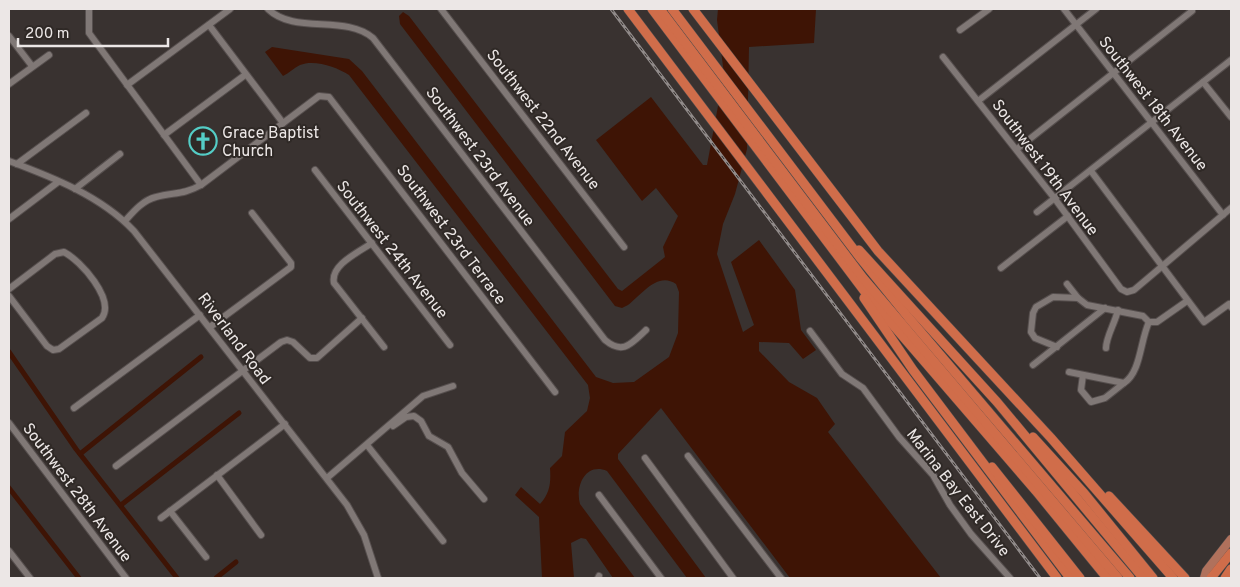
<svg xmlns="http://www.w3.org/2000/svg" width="1240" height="587" font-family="Overpass,sans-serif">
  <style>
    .water { fill: #3e1405 }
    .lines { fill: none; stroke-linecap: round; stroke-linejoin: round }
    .canal { stroke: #3e1405; stroke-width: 5 }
    .minor-casing { stroke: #564f4e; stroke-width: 8 }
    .major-casing { stroke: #564f4e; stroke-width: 9 }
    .highway-casing { stroke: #564f4e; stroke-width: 10 }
    .minor { stroke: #807876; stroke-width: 6 }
    .major { stroke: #b0715c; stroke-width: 8 }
    .highway { stroke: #d06d4a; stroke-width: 9 }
    .rail-casing { stroke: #918b8a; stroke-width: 3 }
    .rail { stroke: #2f2926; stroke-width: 1; stroke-dasharray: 4; stroke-linecap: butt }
    .labels { text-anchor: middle; stroke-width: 4; stroke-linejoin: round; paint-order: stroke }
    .street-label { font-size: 16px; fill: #ece7e6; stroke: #2f2926 }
    .poi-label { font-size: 16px; fill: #ece7e6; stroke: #2f2926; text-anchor: start }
  </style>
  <rect width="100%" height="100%" fill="#393230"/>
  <path class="water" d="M718,9H816L814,43L749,47L747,149L735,194L723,224L717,254L743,332L754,325L731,262L759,240L795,290L801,330L816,350L803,359L789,343L759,342V351L789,382L817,398L835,424L828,432L941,578H790L661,408L618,454V459L706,578H687L607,471C585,462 575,487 580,504L635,578H613L586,539L581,538L571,543L574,578H542L539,517L515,495L521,487L540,504C550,493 551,483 550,468L562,456L565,432L587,411L590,398L588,385L349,75C337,67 314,59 300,65C294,68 289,73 283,76L265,52L272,47L349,59L362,71L596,377L613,383L634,382L669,357L678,333L679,292L676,284C658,271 642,294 628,305L622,308L615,306L400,24L399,16L403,12L409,16L618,289L622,291L665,257L663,247L678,216L656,188L642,201L596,140L651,97L703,165H707L724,74L717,20Z"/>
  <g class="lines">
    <g class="canal">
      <polyline points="9,352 76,449 177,578"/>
      <polyline points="80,454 201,357"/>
      <polyline points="9,488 79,578"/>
      <polyline points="121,505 239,413"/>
      <polyline points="216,578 236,562"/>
    </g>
    <g class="minor-casing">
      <g id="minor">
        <polyline points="89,9 89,33 201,185"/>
        <path d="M268,9C295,35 345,14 373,38L605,340C623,355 631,344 646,330"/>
        <polyline points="441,9 624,247"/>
        <polyline points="1064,9 1223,215"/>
        <polyline points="209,25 283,123"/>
        <polyline points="960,30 989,9"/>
        <polyline points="9,36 32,66"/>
        <polyline points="943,57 1055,199 1121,289 1127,292 1134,290 1231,208"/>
        <polyline points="1203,82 1231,117"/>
        <polyline points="9,84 49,55"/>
        <polyline points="127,85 230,9"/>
        <polyline points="978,101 1096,9"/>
        <polyline points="164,135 245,75"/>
        <polyline points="1017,149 1192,11"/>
        <path d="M9,161C52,177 101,196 134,231L347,505L364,535L378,578"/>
        <polyline points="17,164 86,113"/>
        <polyline points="315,170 450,345"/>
        <polyline points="1091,171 1204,322 1229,304 1231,307"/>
        <polyline points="75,189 120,154"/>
        <polyline points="1037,212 1231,60"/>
        <polyline points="9,219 58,182"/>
        <path d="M125,221C133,212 143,200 156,197C174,192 183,195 201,185L319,96L329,97L555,392"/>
        <path d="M372,243C359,252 330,265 334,283L384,347"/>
        <polyline points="1001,268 1068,216"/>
        <polyline points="1067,284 1078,298"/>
        <path d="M9,289L55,254L64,252C81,261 115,299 102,318L59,349L53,350L47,346L9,296"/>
        <polyline points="210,327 291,267 291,263 252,213"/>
        <polyline points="810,331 842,374 863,388 899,437 933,475 950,505 971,534 1010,578"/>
        <polyline points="1057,347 1035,338 1031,332 1033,313 1036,307 1053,297 1078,298 1087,305 1143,316 1149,322"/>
        <path d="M1106,348C1106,337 1115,323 1118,310"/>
        <polyline points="1033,365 1105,308"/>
        <path d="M1069,372L1124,383C1141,372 1140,341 1149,322H1157L1187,301"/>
        <polyline points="1083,375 1081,390 1091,402 1105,398 1124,383"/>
        <polyline points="74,408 200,315"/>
        <polyline points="9,423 126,578"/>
        <polyline points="393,426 406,417 414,416 421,421 429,436 448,447 462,473 484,499"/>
        <polyline points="367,445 443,541"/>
        <polyline points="688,456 781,578"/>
        <polyline points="645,458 733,578"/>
        <polyline points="116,466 281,342 287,340 293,342 310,358 317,358 362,318"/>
        <polyline points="217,475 261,535"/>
        <polyline points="327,478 423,396 453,386"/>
        <polyline points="599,495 661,578"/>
        <polyline points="170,511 206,557"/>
        <polyline points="161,518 285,424"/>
        <polyline points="9,551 30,578"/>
        <polyline points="598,578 599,576"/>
      </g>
    </g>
    <g class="major-casing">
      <polyline id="major" points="1204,578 1206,571 1231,539"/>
    </g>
    <g class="highway-casing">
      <g id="highway">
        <polyline points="628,9 1057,578"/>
        <polyline points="652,9 868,296 1036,491 1107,578"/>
        <polyline points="660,9 863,278 1118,578"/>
        <polyline points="672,9 861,259 908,317 1130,578"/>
        <polyline points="693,9 878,251 1051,438 1173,578"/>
        <polyline points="859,250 997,402 1143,578"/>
        <polyline points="864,298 913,370 1070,578"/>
        <polyline points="1033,437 1084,493 1153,578"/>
        <polyline points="992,467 1080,578"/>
        <polyline points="1109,496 1185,578"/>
        <polyline points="1211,578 1231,553"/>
        <polyline points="1225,578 1231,569"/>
      </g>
    </g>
    <use href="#minor" class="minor"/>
    <use href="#major" class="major"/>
    <use href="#highway" class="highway"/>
    <g class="rail-casing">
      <polyline id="rail" points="611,9 1040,578"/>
    </g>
    <use href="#rail" class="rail"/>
  </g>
  <defs>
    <g id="church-ring" transform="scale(1.4375)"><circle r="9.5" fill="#2f2926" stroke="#54cdc6" stroke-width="1.5"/><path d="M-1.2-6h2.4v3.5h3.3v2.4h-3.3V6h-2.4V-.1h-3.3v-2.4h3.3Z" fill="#54cdc6"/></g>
  </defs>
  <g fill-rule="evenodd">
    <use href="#church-ring" x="203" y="141"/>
  </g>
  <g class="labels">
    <g class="street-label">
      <text transform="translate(1154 103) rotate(52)" y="6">Southwest 18th Avenue</text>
      <text transform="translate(544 119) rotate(52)" y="6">Southwest 22nd Avenue</text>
      <text transform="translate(481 156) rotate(53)" y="6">Southwest 23rd Avenue</text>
      <text transform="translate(1046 167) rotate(53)" y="6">Southwest 19th Avenue</text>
      <text transform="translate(452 234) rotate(53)" y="6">Southwest 23rd Terrace</text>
      <text transform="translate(393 249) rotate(52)" y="6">Southwest 24th Avenue</text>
      <text transform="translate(235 338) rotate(53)" y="6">Riverland Road</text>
      <text transform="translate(78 492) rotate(53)" y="6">Southwest 28th Avenue</text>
      <text transform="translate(959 492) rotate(52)" y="6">Marina Bay East Drive</text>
    </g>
    <g class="poi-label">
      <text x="222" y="138">Grace Baptist<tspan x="222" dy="18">Church</tspan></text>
    </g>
  </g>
  <rect width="1240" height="587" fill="none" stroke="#ece7e6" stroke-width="20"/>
  <path d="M18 38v8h150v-8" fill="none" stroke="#ece7e6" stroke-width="2.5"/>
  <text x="25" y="38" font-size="15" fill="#ece7e6" stroke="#2f2926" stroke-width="4" paint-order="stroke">200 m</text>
</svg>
